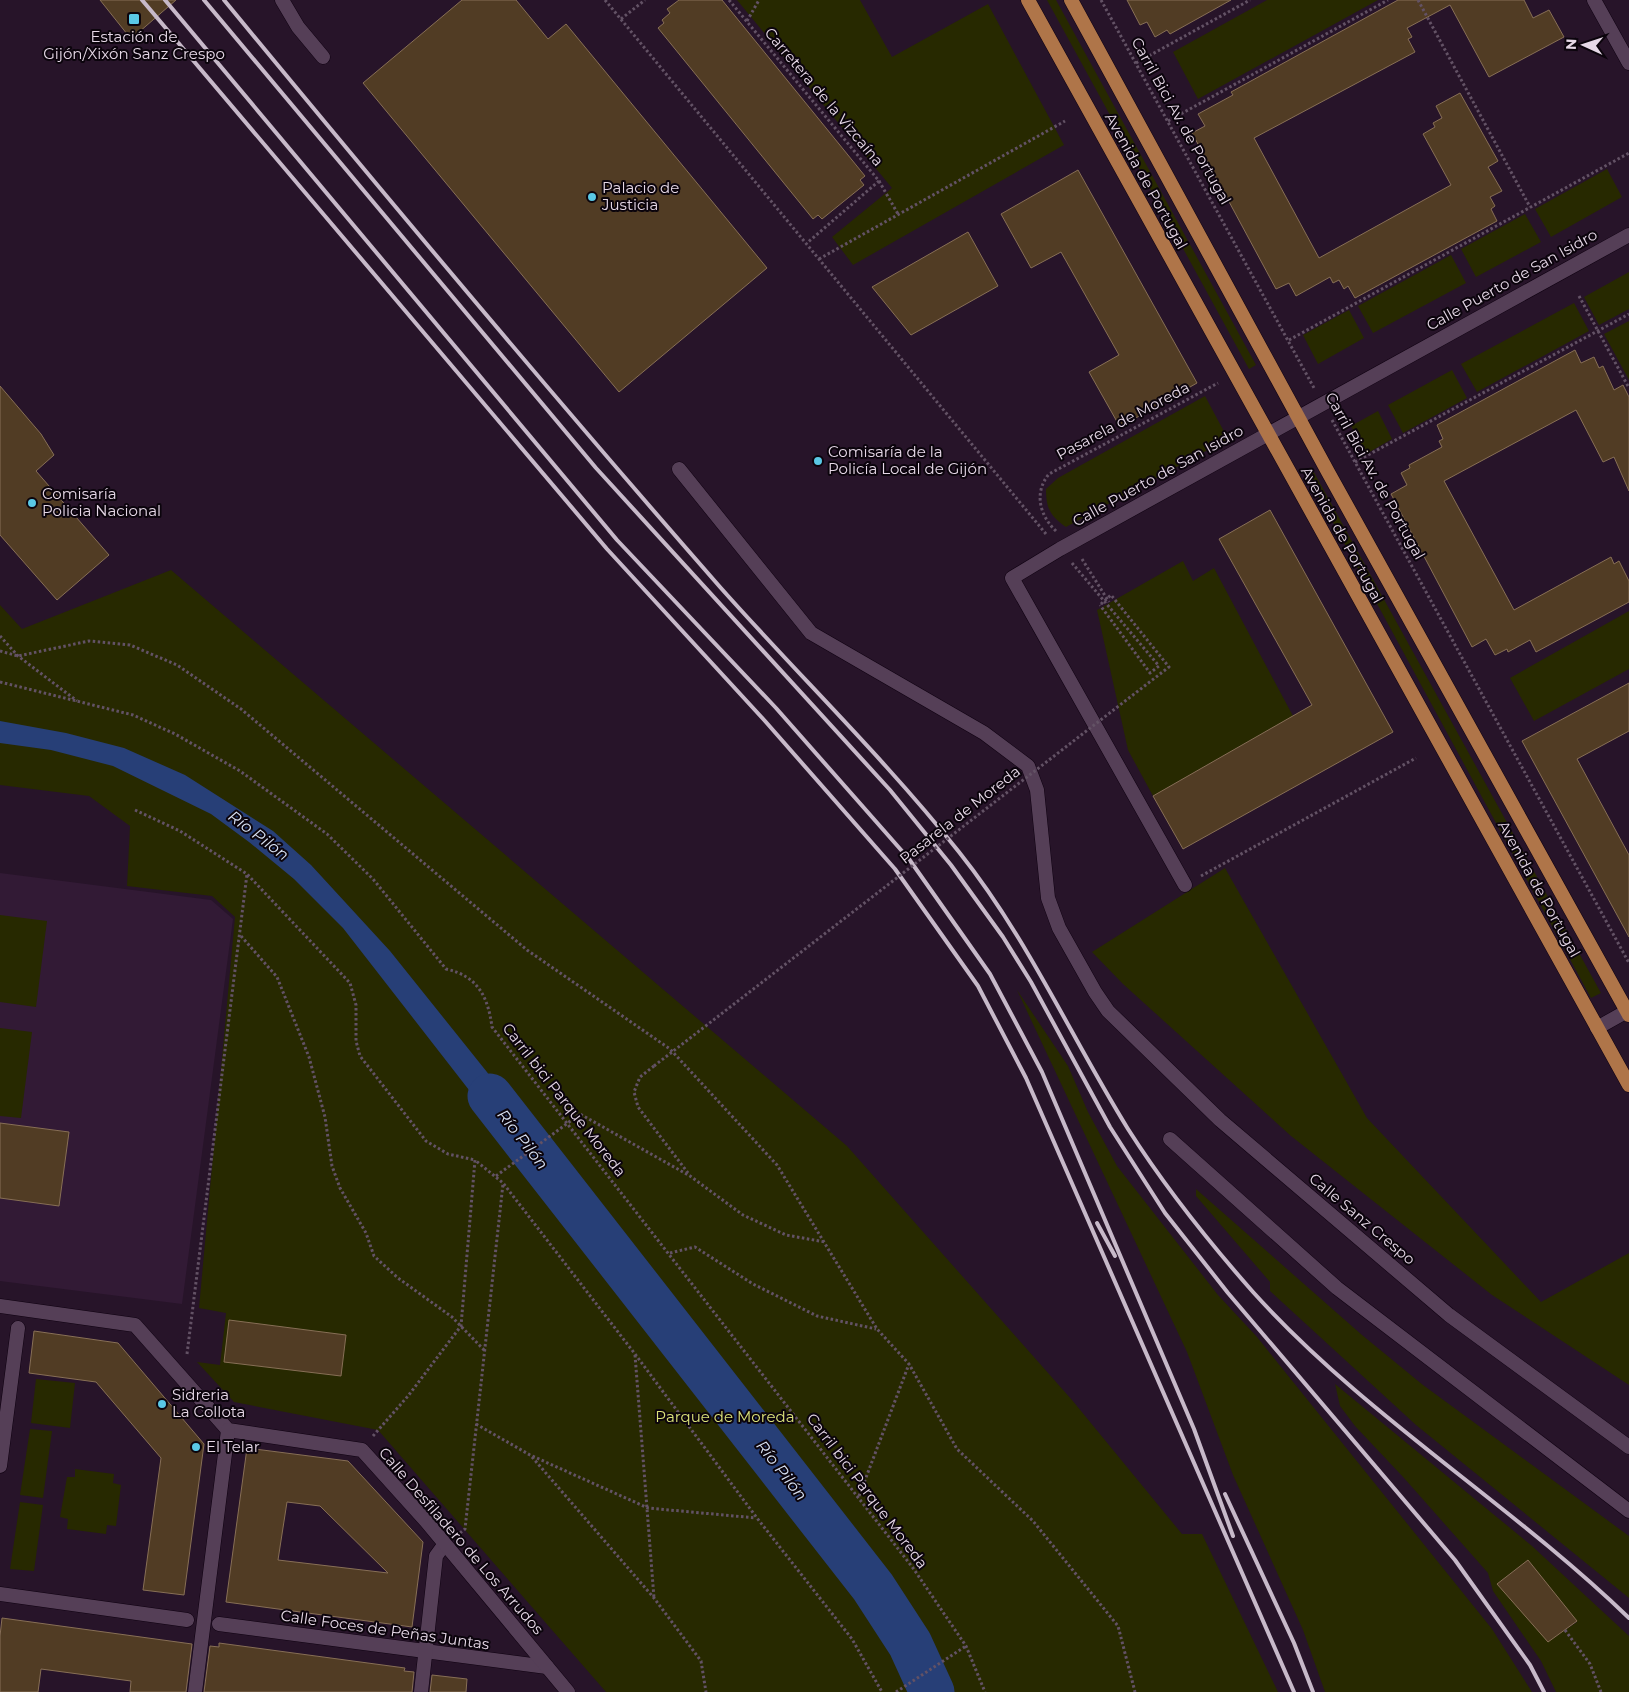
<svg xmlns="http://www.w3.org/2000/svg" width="1629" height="1692" font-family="Montserrat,sans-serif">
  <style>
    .built { fill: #321a35 }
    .green { fill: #272900; fill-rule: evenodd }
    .water { fill: #273f77 }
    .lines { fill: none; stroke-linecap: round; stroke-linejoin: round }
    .river { stroke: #273f77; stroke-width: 45 }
    .building { fill: #513c24; stroke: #876f56; fill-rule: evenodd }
    .pedestrian-casing { stroke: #0f0111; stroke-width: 15 }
    .minor-casing { stroke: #0f0111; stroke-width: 15 }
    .primary-casing { stroke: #0f0111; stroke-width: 15 }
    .path { stroke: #635265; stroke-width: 3; stroke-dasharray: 2.5 2.5; stroke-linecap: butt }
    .pedestrian { stroke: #553f57; stroke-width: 14 }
    .minor { stroke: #553f57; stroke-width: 14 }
    .primary { stroke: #af7549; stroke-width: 14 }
    .rail { stroke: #c7b9c9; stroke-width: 4 }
    .path-bridge { stroke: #635265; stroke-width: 3; stroke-dasharray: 2.5 2.5; stroke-linecap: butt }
    .poi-dot { fill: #5ac8e5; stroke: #0b040c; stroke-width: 2 }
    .labels { text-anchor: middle; stroke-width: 4; stroke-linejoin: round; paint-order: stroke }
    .poi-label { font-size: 15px; fill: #e6d8e7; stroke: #0b040c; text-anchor: start }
    .street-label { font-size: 15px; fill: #e6d8e7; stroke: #0b040c }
    .park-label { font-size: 15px; fill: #dce37a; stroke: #0b040c }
    .water-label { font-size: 16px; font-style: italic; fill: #d9e2f4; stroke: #0b040c }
  </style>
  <rect width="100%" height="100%" fill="#271429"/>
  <polygon class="built" points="0,873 211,900 233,919 182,1304 0,1281"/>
  <g class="green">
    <polygon points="737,0 860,0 892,57 988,4 1064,145 853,265 832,237 892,188"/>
    <polygon points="1047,0 1056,0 1256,365 1249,369"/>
    <polygon points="1267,0 1378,0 1198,99 1173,52"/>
    <polygon points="1607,169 1622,197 1551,237 1535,209"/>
    <polygon points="1525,214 1541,242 1476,277 1461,249"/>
    <polygon points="1451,255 1466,283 1373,333 1358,306"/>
    <polygon points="1629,272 1629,309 1599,325 1584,297"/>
    <polygon points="1574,303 1589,331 1477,392 1461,364"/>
    <polygon points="1349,310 1364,338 1318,364 1303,335"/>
    <polygon points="1629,321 1629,380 1604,334"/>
    <polygon points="1452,370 1467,398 1403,433 1388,405"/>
    <path d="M1205,396L1228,439L1066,527C1050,516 1046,508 1046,489L1058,478Z"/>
    <polygon points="1378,411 1392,439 1366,454 1351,426"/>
    <polygon points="1311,467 1601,993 1591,998 1305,471"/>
    <polygon points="1183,561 1193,581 1214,568 1293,716 1153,796 1128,750 1097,610"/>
    <polygon points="171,570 847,1146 1072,1400 1182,1534 1202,1534 1278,1692 606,1692 378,1430 234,1402 197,1362 220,1365 226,1313 199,1308 235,917 212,896 127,886 130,826 89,796 0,785 0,605 22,629"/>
    <polygon points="1629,611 1629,669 1534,721 1510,678"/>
    <polygon points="1225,868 1367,1118 1541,1302 1629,1253 1629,1385 1492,1295 1291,1136 1123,984 1092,952"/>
    <polygon points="0,915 47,921 36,1007 0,1002"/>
    <polygon points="1017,990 1068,1066 1088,1112 1117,1166 1218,1295 1257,1337 1492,1629 1532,1692 1325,1692 1303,1630 1233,1475 1187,1352"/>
    <polygon points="0,1028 32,1032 21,1118 0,1116"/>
    <polygon points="1196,1189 1362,1335 1423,1385 1629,1536 1629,1598 1416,1425 1270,1291 1270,1282 1196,1196"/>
    <polygon points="36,1379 75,1383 70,1428 31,1423"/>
    <path d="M1335,1384L1532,1546L1629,1636V1692H1556L1541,1661L1493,1591L1488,1573L1404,1478L1355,1426L1340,1406ZM1528,1560L1577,1622L1549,1641L1497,1584Z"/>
    <polygon points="30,1429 52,1431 43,1498 20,1495"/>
    <polygon points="75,1469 114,1474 113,1483 121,1485 116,1526 107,1525 106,1534 67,1529 68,1519 60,1517 67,1477 75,1477"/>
    <polygon points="20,1502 43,1505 34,1571 10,1569"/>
  </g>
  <polygon class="water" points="0,721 66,733 124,748 185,775 273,831 311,865 390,951 539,1137 518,1153 343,928 294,879 249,842 211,814 113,766 51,750 0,743"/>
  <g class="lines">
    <polyline class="river" points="490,1096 873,1587 910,1644 932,1692"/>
  </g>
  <g class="building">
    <polygon points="100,0 176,0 131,39"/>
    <polygon points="462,0 516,0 548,39 566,24 767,268 619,392 363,83"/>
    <polygon points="679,0 722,0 865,176 860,180 864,185 822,219 818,215 813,219 658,28 664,23 662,20 670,13 667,9"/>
    <polygon points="1127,0 1231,0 1170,34 1167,30 1155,37 1147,22 1140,25"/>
    <polygon points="1398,0 1524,0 1533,18 1549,10 1564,37 1489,77 1450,5 1407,28 1412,37 1408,39 1415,52 1254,138 1319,258 1451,185 1423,134 1435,127 1433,123 1442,118 1436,106 1460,93 1498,161 1488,167 1502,191 1490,197 1495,206 1491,209 1497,221 1355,298 1348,286 1344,289 1339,280 1333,283 1330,277 1296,296 1289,283 1276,289 1192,133 1205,126 1198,114 1233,95 1231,92"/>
    <polygon points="1078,170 1197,383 1120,427 1089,372 1119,355 1061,252 1031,268 1001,214"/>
    <polygon points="968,232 998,286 911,335 872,287"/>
    <polygon points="1575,350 1581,363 1594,357 1599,368 1603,366 1614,390 1623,385 1629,397 1629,491 1614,457 1603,462 1576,410 1444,481 1514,610 1611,557 1614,564 1619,561 1629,581 1629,602 1536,652 1530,640 1508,652 1507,649 1495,655 1486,639 1472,647 1391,494 1407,485 1401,473 1410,468 1409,465 1442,447 1439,441 1443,439 1437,425"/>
    <polygon points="0,386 41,434 54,455 36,471 109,555 57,600 0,535"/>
    <polygon points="1270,510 1393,732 1183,849 1153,796 1312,705 1219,539"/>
    <polygon points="1629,683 1629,731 1577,759 1629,855 1629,937 1522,741"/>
    <polygon points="0,1123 69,1132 59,1206 0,1198"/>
    <polygon points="229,1320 346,1335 341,1376 224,1362"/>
    <polygon points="34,1331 118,1343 204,1444 184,1595 143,1590 161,1458 96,1382 29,1373"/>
    <path d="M247,1448L348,1461L423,1542L412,1627L226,1602ZM287,1502L320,1506L388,1573L278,1560Z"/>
    <polygon points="1528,1560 1577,1621 1548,1642 1497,1584"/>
    <polygon points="2,1618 192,1644 186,1692 130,1692 131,1681 41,1669 38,1692 0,1692 0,1636"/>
    <polygon points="219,1643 405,1668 404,1671 414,1672 412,1692 204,1692 210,1646 219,1647"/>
    <polygon points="432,1675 467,1679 466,1692 430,1692"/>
  </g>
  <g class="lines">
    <g class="pedestrian-casing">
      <g id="pedestrian">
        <polyline points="1185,885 1012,578 1060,549 1268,434"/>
        <polyline points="0,1466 18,1328"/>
        <polyline points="0,1594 187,1620"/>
        <polyline points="219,1624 547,1667"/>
        <polyline points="421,1692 436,1556 444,1545"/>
      </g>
    </g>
    <g class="minor-casing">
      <g id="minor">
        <polyline points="282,0 298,27 323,57"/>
        <polyline points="1594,0 1629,63"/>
        <polyline points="1268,434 1629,235"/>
        <polyline points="679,469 811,633 984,733 1028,766 1037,790 1048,898 1059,928 1095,992 1108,1011 1220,1120 1449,1315 1629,1447"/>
        <polyline points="1597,1028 1629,1010"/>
        <polyline points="1170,1139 1337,1288 1629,1511"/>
        <polyline points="0,1306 135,1325 228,1430 362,1450 426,1521 568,1692"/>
        <polyline points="195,1692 228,1430"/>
      </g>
    </g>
    <g class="primary-casing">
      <g id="primary">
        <polyline points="1028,0 1629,1085"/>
        <polyline points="1071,0 1328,472 1629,1015"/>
      </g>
    </g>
    <g class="path">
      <polyline points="605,0 1046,534"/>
      <polyline points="729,0 879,181 807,243"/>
      <polyline points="1101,0 1314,388"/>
      <polyline points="1418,0 1530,207"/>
      <polyline points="621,19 645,0"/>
      <polyline points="747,21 759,0"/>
      <polyline points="1136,63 1250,0"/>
      <polyline points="1168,121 1388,0"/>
      <polyline points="879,181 898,214"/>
      <polyline points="819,259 1065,121"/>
      <polyline points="1579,296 1629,388"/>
      <polyline points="1289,340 1629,153"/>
      <polyline points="1332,420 1629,963"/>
      <polyline points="1355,462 1629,314"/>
      <path d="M1056,531C1039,515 1034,492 1049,474L1218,383"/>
      <polyline points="1082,559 1109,602"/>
      <polyline points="1072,563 1159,666 1150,673 1100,605"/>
      <polyline points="0,636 18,656 77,701"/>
      <polyline points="0,651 18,656 89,641 130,645 177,665 241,709 527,950 670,1049 777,1165 877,1329 909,1364 957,1449 1033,1521 1118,1626 1135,1692"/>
      <path d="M0,682L133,715L175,734L240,771L327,834L373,879L446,969C478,976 488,997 492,1027L913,1568L966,1646L985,1692"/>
      <polyline points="135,810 180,831 247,874 350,983 356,1005 356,1041 360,1056 426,1141 448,1154 475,1160"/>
      <polyline points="1201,876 1416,758"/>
      <polyline points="241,936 277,977 309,1057 325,1117 332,1166 340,1188 366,1233 374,1256 398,1278 452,1317 485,1351"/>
      <polyline points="654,1066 640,1077 634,1092 638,1107 688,1173"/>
      <polyline points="496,1176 580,1114 690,1176 743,1215 786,1235 825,1242"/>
      <polyline points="670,1253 695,1247 753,1284 817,1316 876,1329"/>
      <polyline points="187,1354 247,874"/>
      <polyline points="635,1355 654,1598"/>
      <polyline points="476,1424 530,1455 648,1508 756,1518"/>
      <polyline points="373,1436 408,1396 461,1326 475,1160 503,1183 635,1354 757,1518 852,1639 882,1692"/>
      <polyline points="532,1457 654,1598 701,1661 706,1692"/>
      <polyline points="859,1496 909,1364"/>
      <polyline points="460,1533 465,1529 503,1184"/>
      <polyline points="1565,1630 1590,1664 1601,1692"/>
      <polyline points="896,1692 966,1646"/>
    </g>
    <use href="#pedestrian" class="pedestrian"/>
    <use href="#minor" class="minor"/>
    <use href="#primary" class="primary"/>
    <g class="rail">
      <polyline points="142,0 607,549 765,721 895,869 978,986 1026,1078 1294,1692"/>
      <polyline points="165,0 617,540 776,708 909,859 990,974 1042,1072 1194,1429 1233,1536"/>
      <polyline points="204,0 596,468 890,790 951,865 1003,937 1031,982 1110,1127 1165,1213 1228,1293 1455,1560 1530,1665 1544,1692"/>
      <path d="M224,0C387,198 551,394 720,587C799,676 885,759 959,852C1027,937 1071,1037 1128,1129C1165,1187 1208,1241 1253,1292C1365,1416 1510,1503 1629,1618"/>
      <polyline points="1097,1223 1115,1256"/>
      <polyline points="1225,1494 1294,1643 1313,1692"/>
    </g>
    <polyline class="path-bridge" points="654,1066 1169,667 1111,595 1100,605"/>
  </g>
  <g class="poi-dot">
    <rect x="128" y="13" width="12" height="12" rx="2.5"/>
    <circle cx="592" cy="197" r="5"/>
    <circle cx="818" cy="461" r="5"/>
    <circle cx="32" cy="503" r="5"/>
    <circle cx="162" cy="1404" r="5"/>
    <circle cx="196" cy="1447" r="5"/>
  </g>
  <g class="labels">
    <g class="poi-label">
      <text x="134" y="42" text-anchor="middle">Estación de<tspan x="134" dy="17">Gijón/Xixón Sanz Crespo</tspan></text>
      <text x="602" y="193">Palacio de<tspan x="602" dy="17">Justicia</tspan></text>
      <text x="828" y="457">Comisaría de la<tspan x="828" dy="17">Policía Local de Gijón</tspan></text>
      <text x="42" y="499">Comisaría<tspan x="42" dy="17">Policia Nacional</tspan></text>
      <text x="172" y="1400">Sidreria<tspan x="172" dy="17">La Collota</tspan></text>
      <text x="206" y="1452">El Telar</text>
    </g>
    <g class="street-label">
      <text transform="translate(824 97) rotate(50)" y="5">Carretera de la Vizcaína</text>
      <text transform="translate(1181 121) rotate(61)" y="5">Carril Bici Av. de Portugal</text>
      <text transform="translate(1146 181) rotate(61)" y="5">Avenida de Portugal</text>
      <text transform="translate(1512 280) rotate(-29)" y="5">Calle Puerto de San Isidro</text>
      <text transform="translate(1123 421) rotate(-28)" y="5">Pasarela de Moreda</text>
      <text transform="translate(1158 476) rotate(-29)" y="5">Calle Puerto de San Isidro</text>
      <text transform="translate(1375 476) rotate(61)" y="5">Carril Bici Av. de Portugal</text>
      <text transform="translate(1342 535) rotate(61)" y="5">Avenida de Portugal</text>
      <text transform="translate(960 815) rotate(-38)" y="5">Pasarela de Moreda</text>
      <text transform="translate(1539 889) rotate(61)" y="5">Avenida de Portugal</text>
      <text transform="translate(564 1100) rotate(52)" y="5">Carril bici Parque Moreda</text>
      <text transform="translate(1362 1219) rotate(40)" y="5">Calle Sanz Crespo</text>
      <text transform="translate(867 1491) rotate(53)" y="5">Carril bici Parque Moreda</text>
      <text transform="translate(461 1541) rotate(49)" y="5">Calle Desfiladero de Los Arrudos</text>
      <text transform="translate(385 1630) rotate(8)" y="5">Calle Foces de Peñas Juntas</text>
    </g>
    <g class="park-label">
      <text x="725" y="1422">Parque de Moreda</text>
    </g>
    <g class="water-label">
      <text transform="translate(259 835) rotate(37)" y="6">Río Pilón</text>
      <text transform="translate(523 1139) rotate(52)" y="6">Río Pilón</text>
      <text transform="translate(782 1470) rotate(52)" y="6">Río Pilón</text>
    </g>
  </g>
  <g transform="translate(1584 45) rotate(273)" stroke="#0b040c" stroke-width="4" paint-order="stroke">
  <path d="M0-4L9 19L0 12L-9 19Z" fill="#e6d8e7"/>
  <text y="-8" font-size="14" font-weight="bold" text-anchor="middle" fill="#e6d8e7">N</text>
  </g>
</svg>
